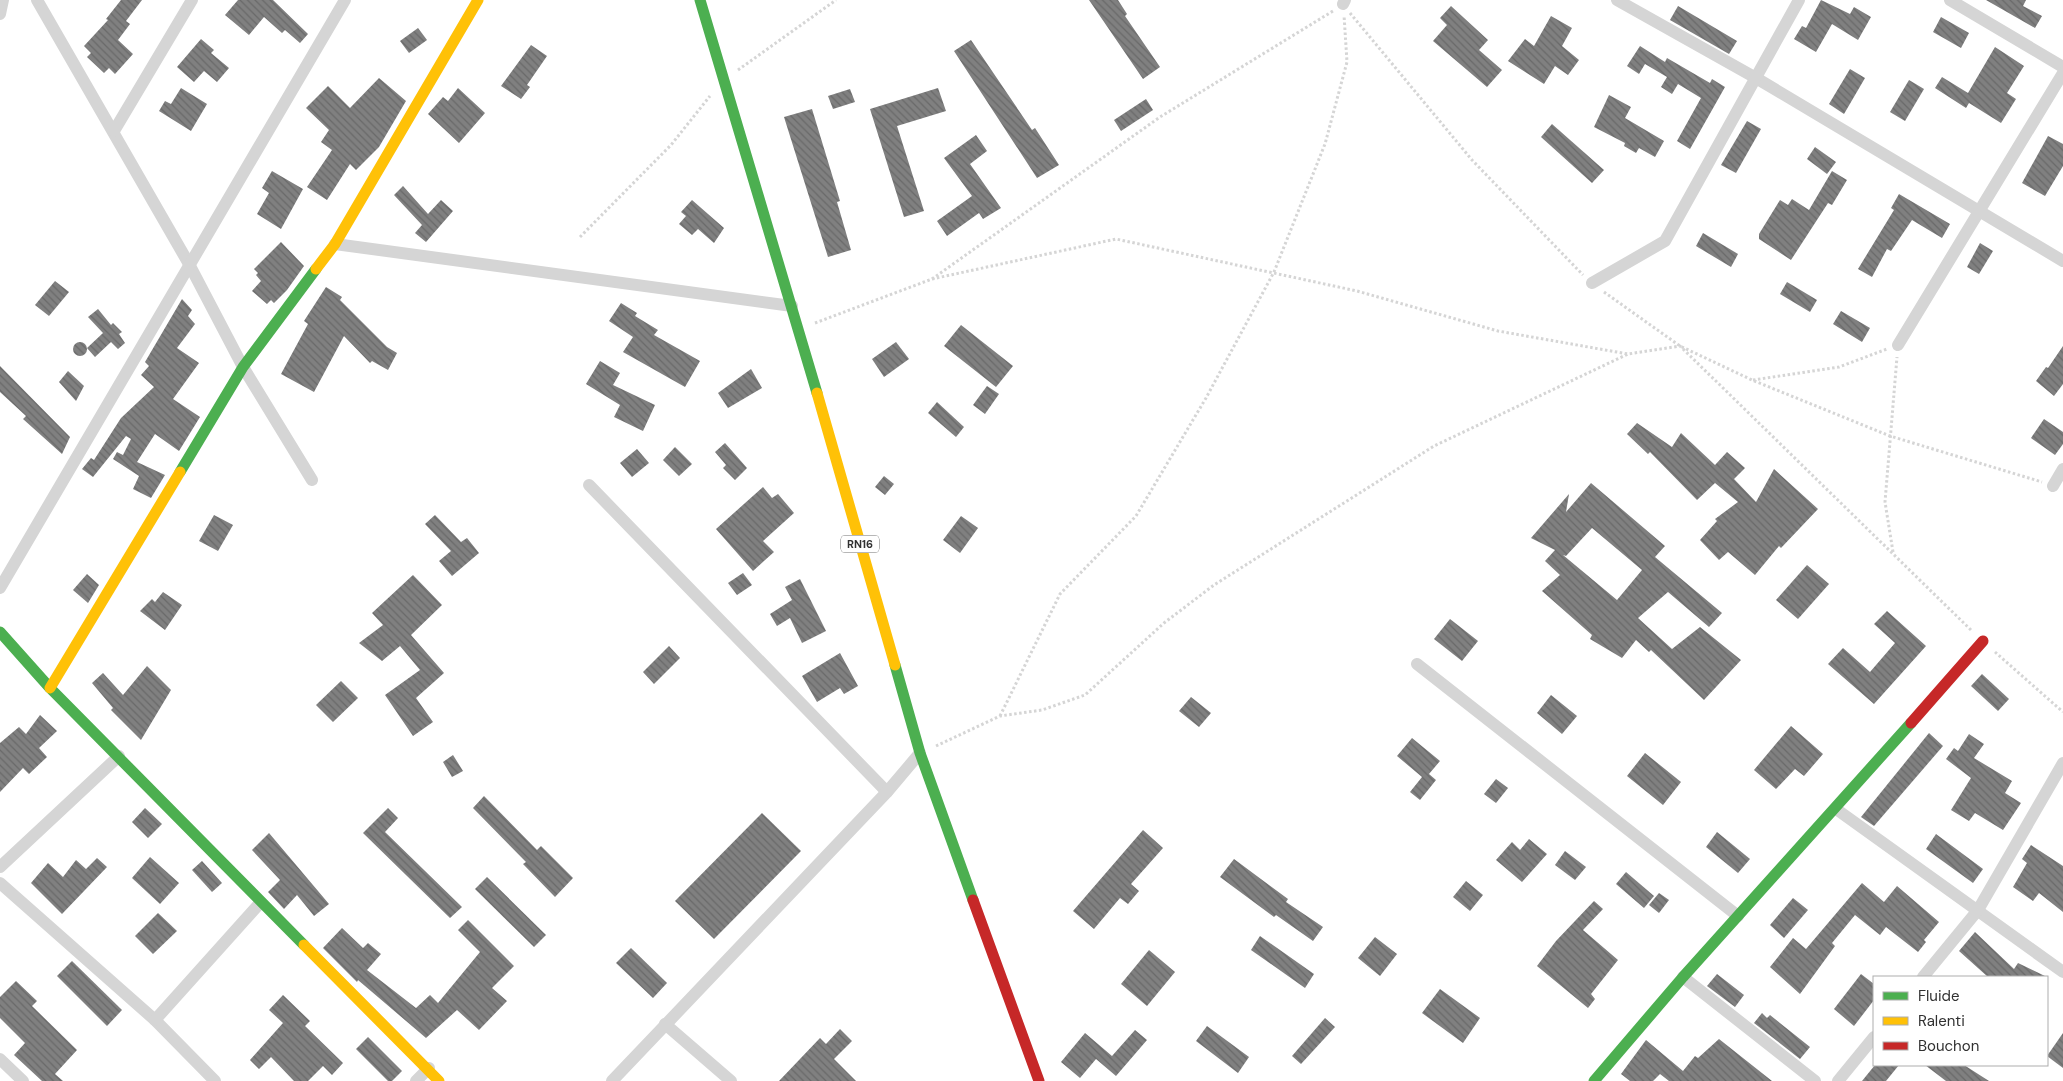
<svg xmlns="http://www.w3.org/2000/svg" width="2063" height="1081" font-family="'DM Sans',sans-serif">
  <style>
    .building { fill: url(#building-back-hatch); fill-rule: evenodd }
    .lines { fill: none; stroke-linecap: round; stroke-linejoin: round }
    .path { stroke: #d5d5d5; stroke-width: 3; stroke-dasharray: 2.5 2.5; stroke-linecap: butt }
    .street { stroke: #d5d5d5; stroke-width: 12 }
    .fast { stroke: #4caf50; stroke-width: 11 }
    .slow { stroke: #ffc107; stroke-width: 11 }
    .jam { stroke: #c62828; stroke-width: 11 }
    .labels { text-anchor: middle; stroke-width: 5; stroke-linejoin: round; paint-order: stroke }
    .shield { fill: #fff; stroke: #6f6f6f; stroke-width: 1 }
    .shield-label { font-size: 11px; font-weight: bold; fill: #313131 }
  </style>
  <defs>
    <pattern id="building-back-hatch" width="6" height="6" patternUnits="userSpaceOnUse" patternTransform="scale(1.25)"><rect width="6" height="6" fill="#808080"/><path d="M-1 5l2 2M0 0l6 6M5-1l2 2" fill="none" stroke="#696969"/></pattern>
  </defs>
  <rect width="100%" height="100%" fill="#fff"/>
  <g class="building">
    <polygon points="121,0 142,0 126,21 130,24 118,40 133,54 115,74 109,68 104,73 87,57 91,53 84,46 108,20 106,19"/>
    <polygon points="238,0 273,0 308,34 300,43 285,30 282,33 264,17 249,35 225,15"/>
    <polygon points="1089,0 1118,0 1127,14 1125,16 1160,67 1143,79"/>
    <polygon points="1821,0 1850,14 1854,7 1871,17 1858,40 1832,24 1816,52 1794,39 1802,26 1806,28"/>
    <polygon points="1986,0 2026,0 2023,6 2042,16 2035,28"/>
    <polygon points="1451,6 1488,40 1479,50 1502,70 1487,87 1433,41 1447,25 1440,18"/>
    <polygon points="1678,6 1737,41 1729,54 1670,20"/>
    <polygon points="1551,16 1572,28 1562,46 1579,60 1568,75 1555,66 1544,84 1508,61 1525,39 1534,46"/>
    <polygon points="1941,17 1969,33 1961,48 1933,32"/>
    <polygon points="418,28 427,40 409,53 400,41"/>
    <polygon points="201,39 214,50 211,53 229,68 217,82 204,71 194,82 177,67"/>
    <polygon points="971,40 1032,130 1035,128 1059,165 1037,178 954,51"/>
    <polygon points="531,45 547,56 527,85 530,87 521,99 501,86"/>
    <polygon points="1640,46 1665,62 1667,58 1710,83 1712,79 1725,87 1690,149 1677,141 1701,98 1678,84 1672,94 1661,87 1667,77 1645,64 1639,74 1627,66"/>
    <polygon points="1995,47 2024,66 2007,93 2016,99 2001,123 1969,103 1966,108 1935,88 1942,77 1968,93"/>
    <polygon points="1850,69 1865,78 1844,114 1829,104"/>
    <polygon points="379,78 406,101 379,147 356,170 350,164 327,200 307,187 332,150 321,142 329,130 306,108 328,86 350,108"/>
    <polygon points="1909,80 1924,89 1905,121 1890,112"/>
    <polygon points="181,88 207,104 191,131 159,111 165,101 171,104"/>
    <polygon points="458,88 485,113 459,143 428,114 443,97 448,101"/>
    <polygon points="938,88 946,111 897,126 924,211 904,217 870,109"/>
    <polygon points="850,89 855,102 833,109 828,96"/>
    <polygon points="1609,95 1631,107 1625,118 1664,141 1655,157 1639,148 1636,153 1624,146 1625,143 1594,127"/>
    <polygon points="1146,99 1153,110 1121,131 1114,120"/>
    <polygon points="812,109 840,201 837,202 851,250 828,257 784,117"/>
    <polygon points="1747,121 1761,129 1736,173 1721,165"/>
    <polygon points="1552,124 1604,170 1592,183 1541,137"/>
    <polygon points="976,135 987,151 970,164 1001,208 983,219 979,213 947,236 937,221 972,196 944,158"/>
    <polygon points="2048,136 2063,144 2063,166 2045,196 2022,183"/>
    <polygon points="1815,147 1836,162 1827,174 1807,159"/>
    <polygon points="272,171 303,189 281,229 257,214 269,193 262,188"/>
    <polygon points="1832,171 1847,180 1832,205 1828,203 1791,260 1759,239 1759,234 1780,200 1788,205 1792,199 1809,210"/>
    <polygon points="403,186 428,214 441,200 453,211 426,242 415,233 422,225 394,195"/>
    <polygon points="1899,194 1950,224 1942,238 1912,220 1891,251 1887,249 1872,277 1858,269 1894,210 1891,208"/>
    <polygon points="692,200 724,228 714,243 698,229 692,235 679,224 686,216 681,212"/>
    <polygon points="1703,233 1738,254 1731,267 1696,246"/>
    <polygon points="281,242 304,266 287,290 274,303 271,300 267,304 252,291 261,281 256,275 258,273 254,269"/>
    <polygon points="1980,243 1993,251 1979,274 1967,267"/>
    <polygon points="55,281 69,292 49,316 35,305"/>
    <polygon points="1787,282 1817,300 1810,312 1780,294"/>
    <polygon points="326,287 342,297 340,300 387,347 397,353 388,370 372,361 370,363 344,336 314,392 281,374 308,324 304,321"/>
    <polygon points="182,299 192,310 188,316 195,324 177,348 199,363 173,399 200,417 179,451 155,434 137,462 165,475 151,498 133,489 139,476 113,459 117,452 123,455 131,439 126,436 93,477 82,469 91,458 94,460 121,418 154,387 141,375 149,366 145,362"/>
    <polygon points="621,303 637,313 635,316 658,330 654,335 700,361 685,387 623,352 633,337 609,321"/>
    <polygon points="98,309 111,325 113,323 122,332 119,334 125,343 118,349 111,342 95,357 87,348 103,333 88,317"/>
    <polygon points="1841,311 1870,328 1862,342 1833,324"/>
    <polygon points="961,325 1013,366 996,387 944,346"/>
    <polygon points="896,342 909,359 884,377 872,359"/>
    <circle cx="80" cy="349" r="7"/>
    <polygon points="2063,346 2063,384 2054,396 2036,381 2046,367 2048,368"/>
    <polygon points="600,361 620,373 613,385 655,405 643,431 614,417 620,405 586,384"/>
    <polygon points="0,366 70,437 62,454 23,419 26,416 0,392"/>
    <polygon points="751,369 762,388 728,408 718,393"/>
    <polygon points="68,371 84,386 76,401 59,382"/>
    <polygon points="987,386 999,394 985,414 973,405"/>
    <polygon points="937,402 964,427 956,437 928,413"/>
    <polygon points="2044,419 2063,432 2063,444 2055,455 2031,438"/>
    <polygon points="1637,423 1672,447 1681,433 1715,465 1727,452 1745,468 1734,479 1756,502 1774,469 1818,509 1781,548 1779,546 1755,575 1728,552 1719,560 1700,540 1717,521 1715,519 1738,502 1715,483 1697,500 1650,452 1648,454 1627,434"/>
    <polygon points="725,443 747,468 735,480 723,468 726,465 715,452"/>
    <polygon points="675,447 692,464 679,476 663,460"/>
    <polygon points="637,449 649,463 632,477 620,463"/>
    <polygon points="884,476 894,484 885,495 875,487"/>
    <path d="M1591,483L1665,546L1655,557L1722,613L1709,627L1668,592L1638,618L1672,649L1700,627L1741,660L1704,700L1651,650L1649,652L1636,640L1622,658L1590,639L1592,635L1542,591L1560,575L1545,561L1555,550L1531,538L1569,494L1566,512ZM1592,528L1642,570L1617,600L1563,555L1566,556Z"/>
    <polygon points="763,487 772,498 778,494 794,513 763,541 774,552 753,571 716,529"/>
    <polygon points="214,515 233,525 218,551 199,541"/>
    <polygon points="435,515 461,542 467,538 479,553 452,576 439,561 451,551 425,524"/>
    <polygon points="961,516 978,528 960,553 943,540"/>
    <polygon points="1807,565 1829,584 1798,619 1776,600"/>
    <polygon points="743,573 752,585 737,595 728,583"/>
    <polygon points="87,574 99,585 88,603 73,590"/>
    <polygon points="413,575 442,605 411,635 444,673 416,698 433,722 413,736 385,695 420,670 400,646 382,661 359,643 383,625 372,613"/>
    <polygon points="800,579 826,631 802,643 790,618 777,626 770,614 792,600 785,587"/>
    <polygon points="163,592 182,605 165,630 140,611 152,599 155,602"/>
    <polygon points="1887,611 1926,646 1874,704 1828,664 1843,648 1870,672 1895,643 1874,624"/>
    <polygon points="1450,619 1478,641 1462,661 1434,639"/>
    <polygon points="669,646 680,658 654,684 643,672"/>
    <polygon points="840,653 858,686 844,694 840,688 817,702 802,676"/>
    <polygon points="147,666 171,690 141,740 111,710 113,708 92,683 103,673 123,695"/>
    <polygon points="1982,674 2009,699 1998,711 1971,686"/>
    <polygon points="341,681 358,698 333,722 316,705"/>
    <polygon points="1551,695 1577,716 1562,734 1537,713"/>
    <polygon points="1191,697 1211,713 1199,727 1179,711"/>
    <polygon points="40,715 57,731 39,748 47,757 29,774 23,768 0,792 0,743 19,727 26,734"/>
    <polygon points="1791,726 1823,754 1804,776 1795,769 1776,789 1754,770"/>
    <polygon points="1929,733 1943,746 1874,826 1861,817"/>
    <polygon points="1969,734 1984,744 1974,758 2012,781 2005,793 2021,803 2003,830 1975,813 1969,821 1951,810 1971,778 1946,759 1954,748 1958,751"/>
    <polygon points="1412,738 1440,761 1429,774 1436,780 1420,800 1410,792 1422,777 1397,756"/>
    <polygon points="1645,753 1681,782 1663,805 1627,776"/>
    <polygon points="453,755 463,771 452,777 443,762"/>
    <polygon points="1496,779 1508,788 1496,803 1484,794"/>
    <polygon points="484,796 537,850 541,846 573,878 555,897 523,864 526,862 473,808"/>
    <polygon points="145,808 162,824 148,838 132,822"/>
    <polygon points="388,808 398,818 385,832 462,907 450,918 363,833"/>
    <polygon points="762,813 801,851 714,939 675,901"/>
    <polygon points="1143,830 1163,848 1131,884 1139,891 1128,904 1120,898 1094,929 1073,911"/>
    <polygon points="1717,832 1750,859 1738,873 1706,847"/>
    <polygon points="269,833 329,904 314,916 297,895 284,909 268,892 280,880 252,850"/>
    <polygon points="1936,834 1983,869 1973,883 1926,849"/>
    <polygon points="1529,839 1547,854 1522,882 1496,860 1512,842 1520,850"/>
    <polygon points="2031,845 2063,866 2063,912 2039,893 2033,901 2013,887 2027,863 2022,859"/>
    <polygon points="1565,851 1586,867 1575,880 1555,865"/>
    <polygon points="150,857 179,883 160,904 132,878"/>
    <polygon points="97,858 107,867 62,914 31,883 48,863 63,877 76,860 86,869"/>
    <polygon points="1234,859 1288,899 1286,902 1323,927 1313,941 1276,915 1274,917 1220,877"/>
    <polygon points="202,861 222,883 212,892 192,870"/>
    <polygon points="1626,872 1654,896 1644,908 1616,884"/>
    <polygon points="487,877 546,935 534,947 475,889"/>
    <polygon points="1466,881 1483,895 1470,911 1453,897"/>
    <polygon points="1862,883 1884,902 1897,886 1939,922 1924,940 1926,942 1918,952 1886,927 1880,935 1855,915 1832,943 1835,946 1800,994 1770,967 1793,938 1806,949"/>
    <polygon points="1659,893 1669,900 1659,913 1649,905"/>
    <polygon points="1793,898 1808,910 1784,938 1770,925"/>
    <polygon points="1594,901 1603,909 1583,930 1618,960 1591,994 1595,999 1588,1008 1537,966 1556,941"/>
    <polygon points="158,913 177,931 153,954 135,936"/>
    <polygon points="468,920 514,966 492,988 507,1001 479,1030 457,1010 426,1038 358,980 357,982 323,948 342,928 363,948 368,943 381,954 367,970 416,1008 430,995 438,1003 480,952 458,930"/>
    <polygon points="1975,932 2014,969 2018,963 2047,977 1988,977 1959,951"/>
    <polygon points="1260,936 1314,974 1305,988 1251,950"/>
    <polygon points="1375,937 1397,954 1380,976 1358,958"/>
    <polygon points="631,948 667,983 653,998 616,963"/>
    <polygon points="1149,950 1175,972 1147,1006 1121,984"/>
    <polygon points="72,961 122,1010 107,1026 57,976"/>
    <polygon points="1717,974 1744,995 1735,1007 1707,986"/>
    <polygon points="1861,974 1874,984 1874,1000 1854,1026 1834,1009"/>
    <polygon points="16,981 37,1001 32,1006 77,1050 55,1074 63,1081 42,1081 14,1055 25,1043 0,1018 0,997"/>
    <polygon points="1440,989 1480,1018 1463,1043 1422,1013"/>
    <polygon points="283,995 310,1021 305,1026 343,1063 332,1075 323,1066 308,1081 294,1081 271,1057 259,1069 250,1060 283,1023 269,1010"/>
    <polygon points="1762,1013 1767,1018 1770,1015 1810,1047 1800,1059 1754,1023"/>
    <polygon points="1325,1018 1335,1027 1301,1064 1292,1056"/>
    <polygon points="1207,1026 1249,1057 1238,1073 1196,1041"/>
    <polygon points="840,1029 852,1041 834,1059 856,1081 779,1081 820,1038 826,1044"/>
    <polygon points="1135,1030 1147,1040 1116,1076 1096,1059 1080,1078 1061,1062 1085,1033 1112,1056"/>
    <polygon points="2063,1033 2063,1068 2047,1056"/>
    <polygon points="368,1037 402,1071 392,1081 388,1081 356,1049"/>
    <polygon points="1719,1039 1772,1081 1669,1081 1660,1074 1653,1081 1630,1081 1621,1074 1646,1040 1683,1071 1695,1056 1698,1058"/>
    <polygon points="1875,1065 1899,1065 1886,1081 1862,1081"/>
    <polygon points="1925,1065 1964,1065 1989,1081 1946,1081"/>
  </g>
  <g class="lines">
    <g class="path">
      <polyline points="1350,13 1472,160 1583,275"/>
      <polyline points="738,70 836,0"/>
      <polyline points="580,237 671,145 710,96"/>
      <polyline points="932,279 1160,117 1333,11"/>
      <polyline points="1604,292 1680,346 1752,380 1890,436 2042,482"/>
      <polyline points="815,323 932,279 1116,239 1357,291 1498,331 1628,354"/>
      <polyline points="1753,380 1839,367 1887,349"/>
      <polyline points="1893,552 1885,502 1897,357"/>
      <polyline points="1995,652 2063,712"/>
      <polyline points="1000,716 1060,594 1136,516 1206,398 1274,272 1325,144 1347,62 1344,15"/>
      <polyline points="936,746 1000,716 1042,710 1085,695 1164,623 1214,585 1434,446 1628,354 1680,346 1972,631"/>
    </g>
    <g class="street">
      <polyline points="37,0 189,264 243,367 312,480"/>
      <polyline points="1617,0 1756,78 2063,261"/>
      <polyline points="1950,0 2063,67"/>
      <polyline points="1343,4 1345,0"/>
      <polyline points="0,14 3,0"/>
      <polyline points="114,131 192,0"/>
      <polyline points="335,244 792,306"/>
      <polyline points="1592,283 1665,241 1799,0"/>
      <polyline points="1898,345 2063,73"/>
      <polyline points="589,485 887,792"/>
      <polyline points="2053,486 2063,469"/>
      <polyline points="0,588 345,0"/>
      <polyline points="1417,664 1738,916"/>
      <polyline points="1836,809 2063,972"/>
      <polyline points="0,867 119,756"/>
      <polyline points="0,883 155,1020 215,1081"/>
      <polyline points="1683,977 1815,1081"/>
      <polyline points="1923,977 1978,910 2063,763"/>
      <polyline points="155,1020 260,903"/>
      <polyline points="665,1024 731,1081"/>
      <polyline points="0,1059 23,1081"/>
      <polyline points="416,1081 429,1068"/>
      <polyline points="612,1081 887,792 920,753"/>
      <polyline points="1838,1081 1874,1037"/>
    </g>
    <g class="fast">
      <polyline points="700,0 817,393"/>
      <polyline points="180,472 243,367 316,269"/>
      <polyline points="0,632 50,688 304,945"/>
      <polyline points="895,665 920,753 973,900"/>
      <polyline points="1594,1081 1683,977 1911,723"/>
    </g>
    <g class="slow">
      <polyline points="316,269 335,244 478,0"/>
      <polyline points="817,393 895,665"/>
      <polyline points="50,688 180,472"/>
      <polyline points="304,945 439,1081"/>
    </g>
    <g class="jam">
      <polyline points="1911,723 1983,641"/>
      <polyline points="973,900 1039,1081"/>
    </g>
  </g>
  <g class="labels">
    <rect class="shield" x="841" y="535.5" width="38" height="17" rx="4"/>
    <g class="shield-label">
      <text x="860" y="548">RN16</text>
    </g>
  </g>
  <rect x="1873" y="976" width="175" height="90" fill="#ffffff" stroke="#adadad"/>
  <rect x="1883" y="992" width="25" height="8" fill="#4caf50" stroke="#adadad"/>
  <text x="1918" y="1001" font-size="15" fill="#313131">Fluide</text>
  <rect x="1883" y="1017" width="25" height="8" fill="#ffc107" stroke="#adadad"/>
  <text x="1918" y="1026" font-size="15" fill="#313131">Ralenti</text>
  <rect x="1883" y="1042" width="25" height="8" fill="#c62828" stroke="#adadad"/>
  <text x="1918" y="1051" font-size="15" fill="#313131">Bouchon</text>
</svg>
